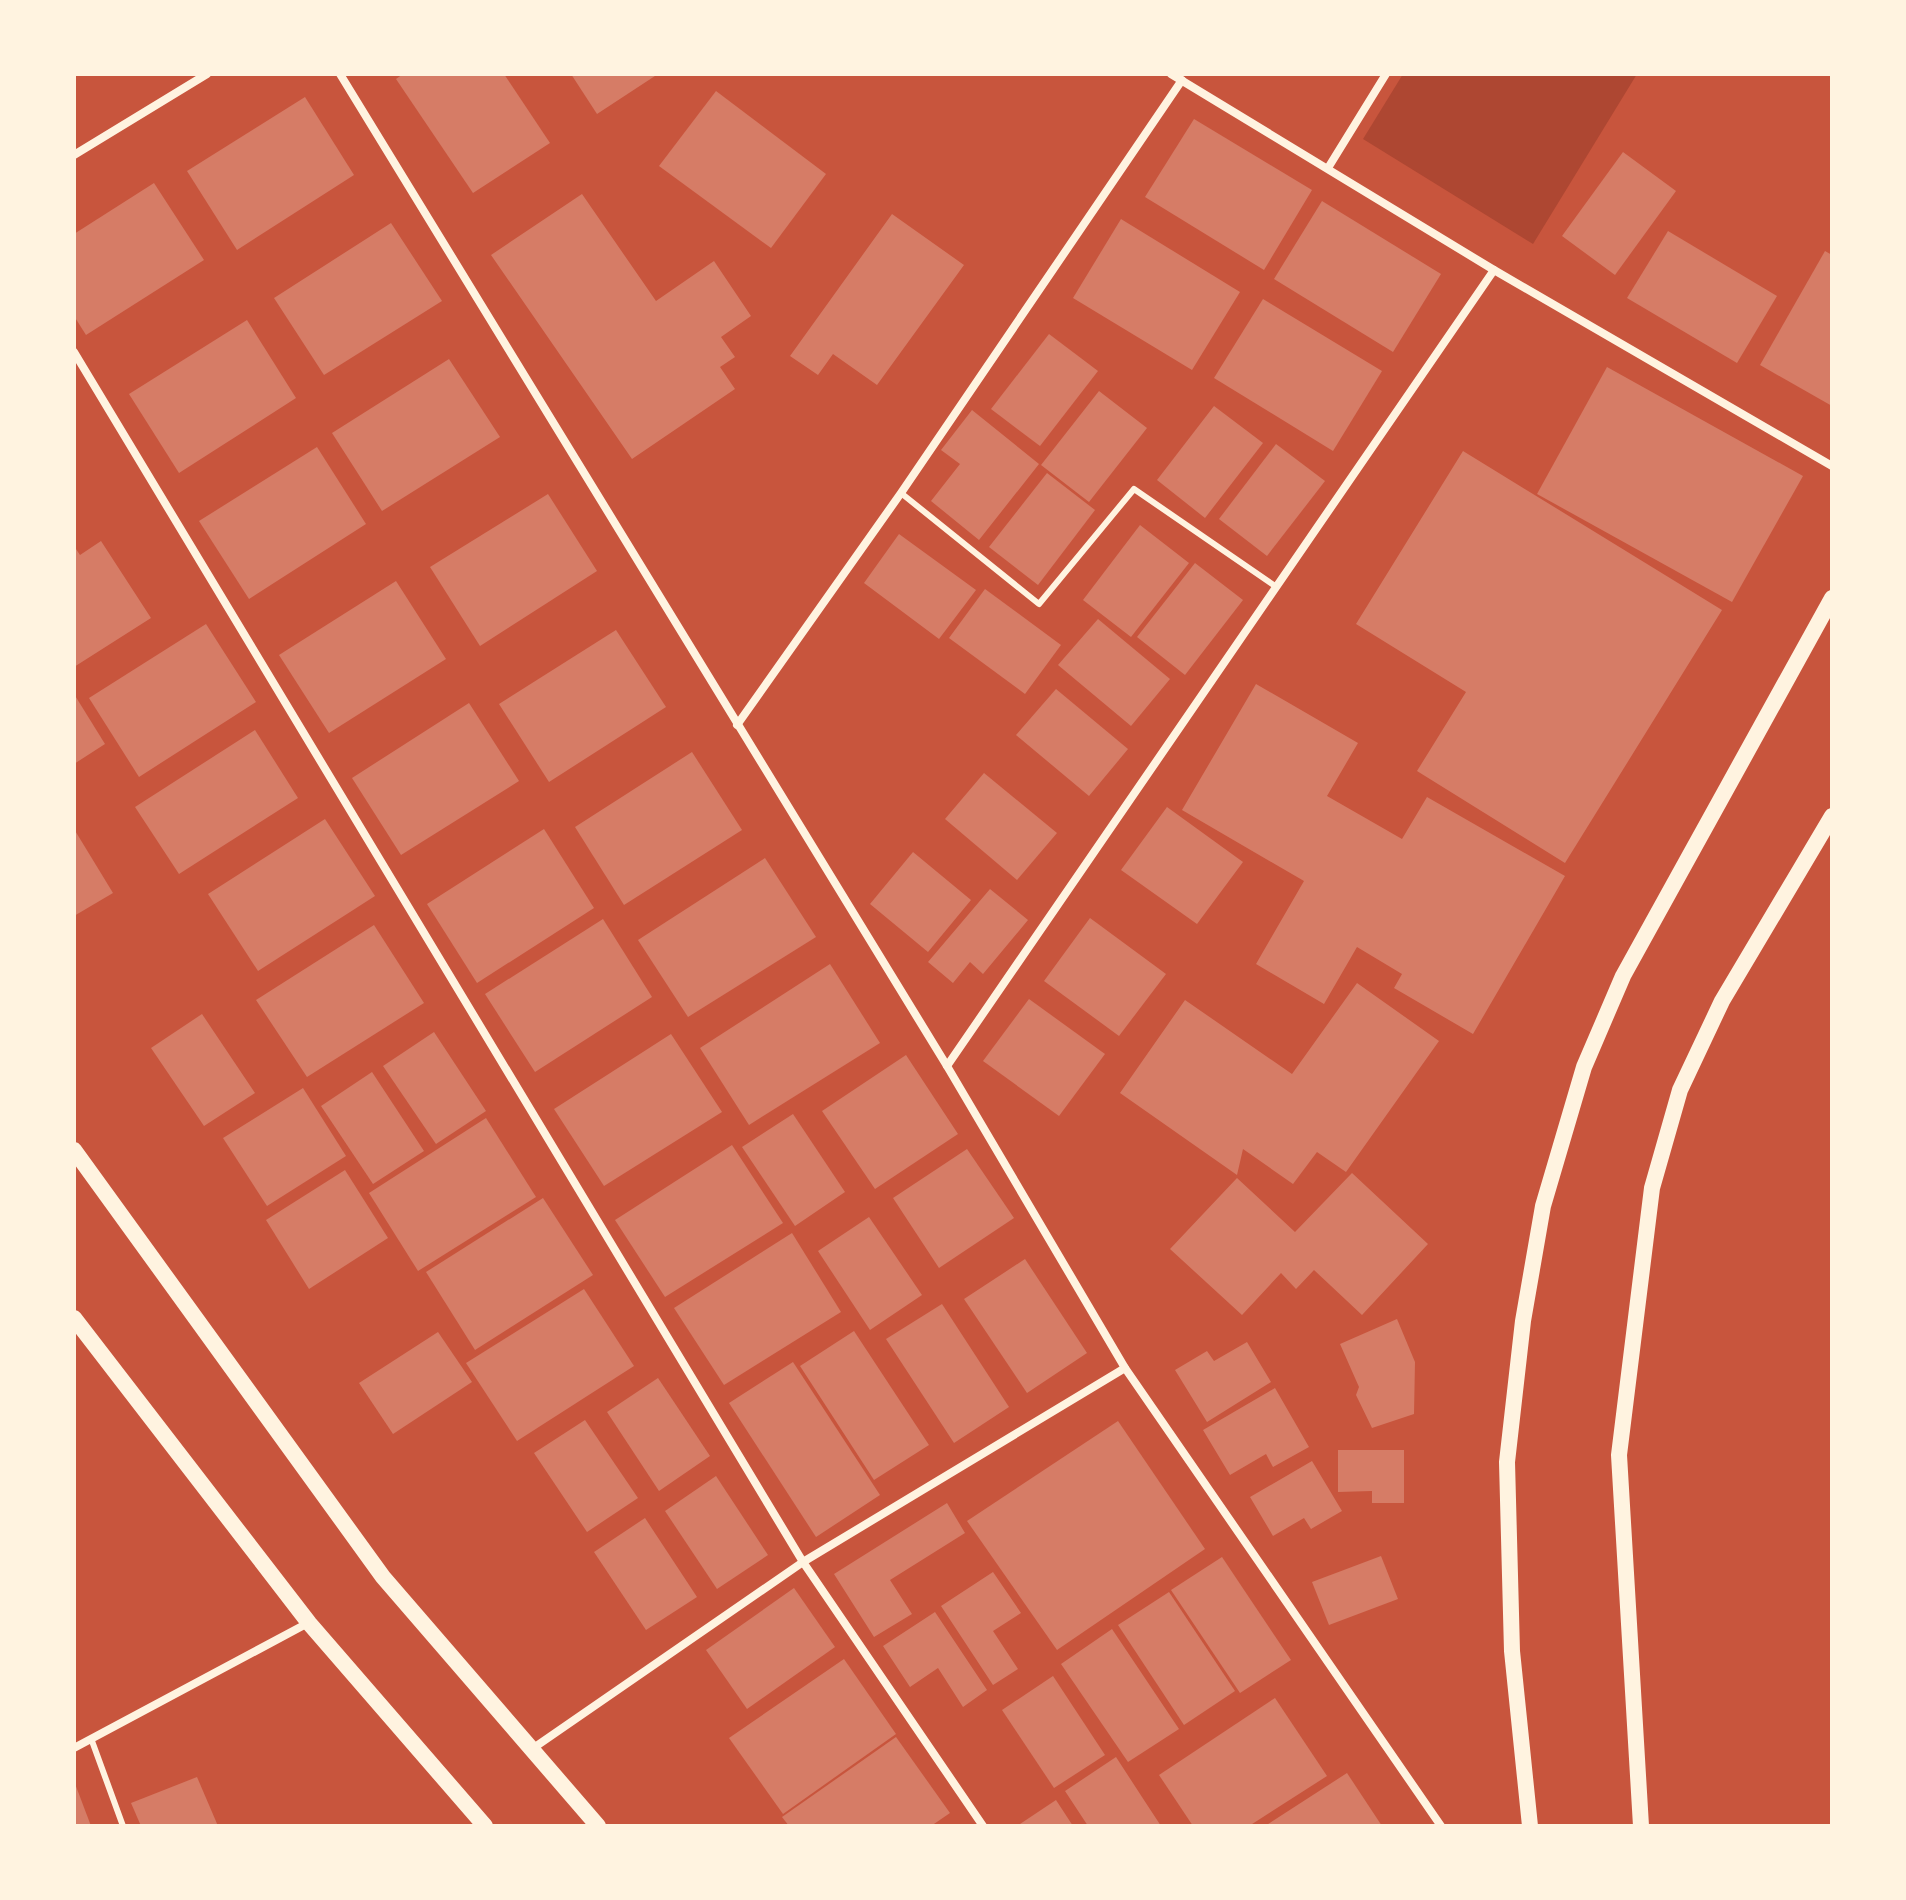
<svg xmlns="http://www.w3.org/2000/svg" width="1906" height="1900" font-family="'IBM Plex Sans',sans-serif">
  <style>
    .green { fill: #ae4732 }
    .building { fill: #d67c66 }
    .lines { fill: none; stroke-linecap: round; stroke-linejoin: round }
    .service { stroke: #fff3e0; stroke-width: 6 }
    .minor { stroke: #fff3e0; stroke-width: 8 }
    .secondary { stroke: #fff3e0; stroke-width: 16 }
  </style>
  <rect width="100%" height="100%" fill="#c8553d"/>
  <polygon class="green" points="1403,74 1637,74 1533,244 1363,139"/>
  <g class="building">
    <polygon points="403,74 504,74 550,143 473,193 396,79"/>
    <polygon points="571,74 658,74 597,114"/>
    <polygon points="716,91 826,174 771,248 659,166"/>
    <polygon points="305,97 354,175 237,250 187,171"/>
    <polygon points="1194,119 1312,190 1264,270 1145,197"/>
    <polygon points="1623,152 1676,191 1615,275 1562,236"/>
    <polygon points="154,183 204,260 86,335 74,316 74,234"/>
    <polygon points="582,194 656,301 714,261 751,316 721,337 735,357 720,367 735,389 632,459 491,255"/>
    <polygon points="1322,201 1441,274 1393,352 1274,279"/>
    <polygon points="892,214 964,265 877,385 833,354 818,375 790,356"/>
    <polygon points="1121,219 1240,292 1192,370 1073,298"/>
    <polygon points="391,223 442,301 324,375 274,298"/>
    <polygon points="1668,231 1777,296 1737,363 1627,298"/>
    <polygon points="1825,251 1832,255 1832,406 1760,365"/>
    <polygon points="1263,299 1382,371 1333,451 1214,378"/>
    <polygon points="247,320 296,398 179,473 129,394"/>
    <polygon points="1049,334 1098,371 1040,446 991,409"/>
    <polygon points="449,359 500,437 382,511 332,433"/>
    <polygon points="1607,367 1803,476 1732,602 1537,494"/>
    <polygon points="1099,391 1147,428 1089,502 1041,465"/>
    <polygon points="1214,406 1263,443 1205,518 1157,480"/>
    <polygon points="972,410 1039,464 979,540 931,501 960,464 941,450"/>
    <polygon points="1276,444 1325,481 1267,556 1219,519"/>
    <polygon points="317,447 366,524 249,599 199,521"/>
    <polygon points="1463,451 1722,610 1565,863 1417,771 1466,692 1356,624"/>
    <polygon points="1047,473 1095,510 1038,585 989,547"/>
    <polygon points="548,494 597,571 480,646 430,567"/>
    <polygon points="1140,525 1189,563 1131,637 1083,600"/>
    <polygon points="899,534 976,590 939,639 864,583"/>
    <polygon points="101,541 151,618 74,667 74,546 80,555"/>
    <polygon points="1195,563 1243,600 1185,675 1137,637"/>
    <polygon points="396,581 446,659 329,733 279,655"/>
    <polygon points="985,589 1061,645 1025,694 949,638"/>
    <polygon points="1098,619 1170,679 1131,726 1058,665"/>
    <polygon points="206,624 256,702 139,777 89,698"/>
    <polygon points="616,630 666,707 549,782 499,704"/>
    <polygon points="1256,684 1358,743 1327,796 1402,839 1427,797 1565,876 1473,1034 1394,988 1402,974 1357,947 1324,1004 1256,964 1304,881 1182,810"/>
    <polygon points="1056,689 1128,749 1089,796 1016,735"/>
    <polygon points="74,694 105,744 74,764"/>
    <polygon points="469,703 519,781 401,855 352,778"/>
    <polygon points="255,730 298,798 179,874 135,807"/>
    <polygon points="692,752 742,830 624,905 575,827"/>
    <polygon points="984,773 1057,833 1017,880 945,819"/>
    <polygon points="1167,807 1243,862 1197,924 1121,870"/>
    <polygon points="325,819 375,896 258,971 208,894"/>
    <polygon points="74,829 113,893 74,916"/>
    <polygon points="544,829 594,908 477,983 427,904"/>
    <polygon points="913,852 971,900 928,952 870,904"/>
    <polygon points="765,858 816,937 688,1017 638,940"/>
    <polygon points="990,889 1028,920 983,974 970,962 953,983 928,962"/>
    <polygon points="1090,918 1166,974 1119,1036 1044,981"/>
    <polygon points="603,919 652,997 535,1072 485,994"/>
    <polygon points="374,925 424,1003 307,1077 256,1000"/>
    <polygon points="830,964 880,1043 749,1125 700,1048"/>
    <polygon points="1357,983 1439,1041 1346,1172 1317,1152 1293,1184 1243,1149 1237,1175 1120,1093 1185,1000 1292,1074"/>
    <polygon points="1029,999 1105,1054 1059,1116 983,1061"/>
    <polygon points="202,1014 255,1093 204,1126 151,1048"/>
    <polygon points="434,1032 486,1111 436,1144 383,1066"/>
    <polygon points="671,1034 722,1112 604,1186 554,1109"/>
    <polygon points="906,1055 958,1134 875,1189 822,1111"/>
    <polygon points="372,1072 424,1151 373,1184 321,1106"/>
    <polygon points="303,1088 346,1156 267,1206 223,1138"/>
    <polygon points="793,1114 845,1192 795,1226 742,1147"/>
    <polygon points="486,1118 536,1197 418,1271 369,1193"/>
    <polygon points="732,1145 783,1223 665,1297 615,1220"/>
    <polygon points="967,1149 1014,1218 939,1268 893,1198"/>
    <polygon points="345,1170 388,1238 309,1289 266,1220"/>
    <polygon points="1352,1173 1428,1244 1362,1315 1314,1270 1296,1289 1281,1273 1242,1315 1170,1249 1237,1178 1295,1232"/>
    <polygon points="543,1198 593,1275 475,1350 426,1272"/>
    <polygon points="869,1217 922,1295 870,1330 818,1251"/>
    <polygon points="792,1233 841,1312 724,1385 674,1308"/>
    <polygon points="1025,1259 1087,1353 1027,1393 964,1299"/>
    <polygon points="584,1289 634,1366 517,1441 466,1363"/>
    <polygon points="942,1304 1009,1407 954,1443 886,1339"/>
    <polygon points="1397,1319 1415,1362 1414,1414 1372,1428 1356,1395 1359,1387 1340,1344"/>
    <polygon points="854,1331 929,1445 874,1480 800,1366"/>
    <polygon points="438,1332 472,1382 393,1434 359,1383"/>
    <polygon points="1247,1342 1271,1382 1207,1422 1175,1370 1207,1351 1214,1361"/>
    <polygon points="793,1362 880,1495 816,1537 729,1403"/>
    <polygon points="658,1378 710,1456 659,1491 607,1412"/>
    <polygon points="1275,1388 1309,1447 1273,1467 1266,1454 1230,1475 1203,1430"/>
    <polygon points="585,1420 638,1498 587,1532 534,1453"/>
    <polygon points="1118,1421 1205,1549 1057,1650 967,1521"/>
    <polygon points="1338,1450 1404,1450 1404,1503 1372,1503 1372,1491 1338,1492"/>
    <polygon points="1312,1461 1342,1511 1311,1529 1304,1518 1273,1536 1250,1497"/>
    <polygon points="716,1476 768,1555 717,1589 665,1511"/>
    <polygon points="947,1503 965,1533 890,1580 912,1614 874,1637 834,1574"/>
    <polygon points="645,1518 697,1597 646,1630 594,1552"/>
    <polygon points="1381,1556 1398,1599 1329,1625 1312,1582"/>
    <polygon points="1222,1557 1291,1660 1240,1693 1171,1590"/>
    <polygon points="993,1572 1021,1613 993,1631 1018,1669 993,1685 941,1606"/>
    <polygon points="794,1588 835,1647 747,1709 706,1650"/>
    <polygon points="1169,1592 1235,1691 1184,1725 1118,1625"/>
    <polygon points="935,1612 987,1690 963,1707 938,1668 910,1687 883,1646"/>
    <polygon points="1112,1629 1179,1729 1128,1762 1061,1664"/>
    <polygon points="844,1659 896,1734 783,1814 729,1738"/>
    <polygon points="1053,1676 1105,1755 1054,1788 1002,1710"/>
    <polygon points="1275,1698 1327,1776 1249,1826 1193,1826 1159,1775"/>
    <polygon points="896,1737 950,1813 931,1826 789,1826 782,1817"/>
    <polygon points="1116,1757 1142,1797 1161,1826 1088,1826 1065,1791"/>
    <polygon points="1347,1773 1382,1826 1265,1826"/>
    <polygon points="197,1777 218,1826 141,1826 131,1803"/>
    <polygon points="74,1781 91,1826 74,1826"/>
    <polygon points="1056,1800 1073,1826 1017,1826"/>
  </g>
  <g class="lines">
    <g class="service">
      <polyline points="901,493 1039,604 1134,489 1275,586"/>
      <polyline points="92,1741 123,1826"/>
    </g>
    <g class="minor">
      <polyline points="340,74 947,1066 1125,1368 1441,1826"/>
      <polyline points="1171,74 1494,270 1832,466"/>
      <polyline points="74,155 207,74"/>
      <polyline points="1328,168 1386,74"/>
      <polyline points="74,352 803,1562 983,1826"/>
      <polyline points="737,725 901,493 1182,80"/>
      <polyline points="947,1066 1494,270"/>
      <polyline points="74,1748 308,1623"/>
      <polyline points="532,1749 803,1562 1125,1368"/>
    </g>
    <g class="secondary">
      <polyline points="74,1150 383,1577 598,1826"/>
      <polyline points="74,1318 309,1623 485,1826"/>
      <polyline points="1530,1826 1512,1651 1507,1462 1523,1321 1543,1206 1584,1067 1623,976 1832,598"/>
      <polyline points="1641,1826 1619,1455 1652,1188 1680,1090 1722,1001 1832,816"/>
    </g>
  </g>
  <rect width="1906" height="1900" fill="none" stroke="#fff3e0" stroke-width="152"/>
</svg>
